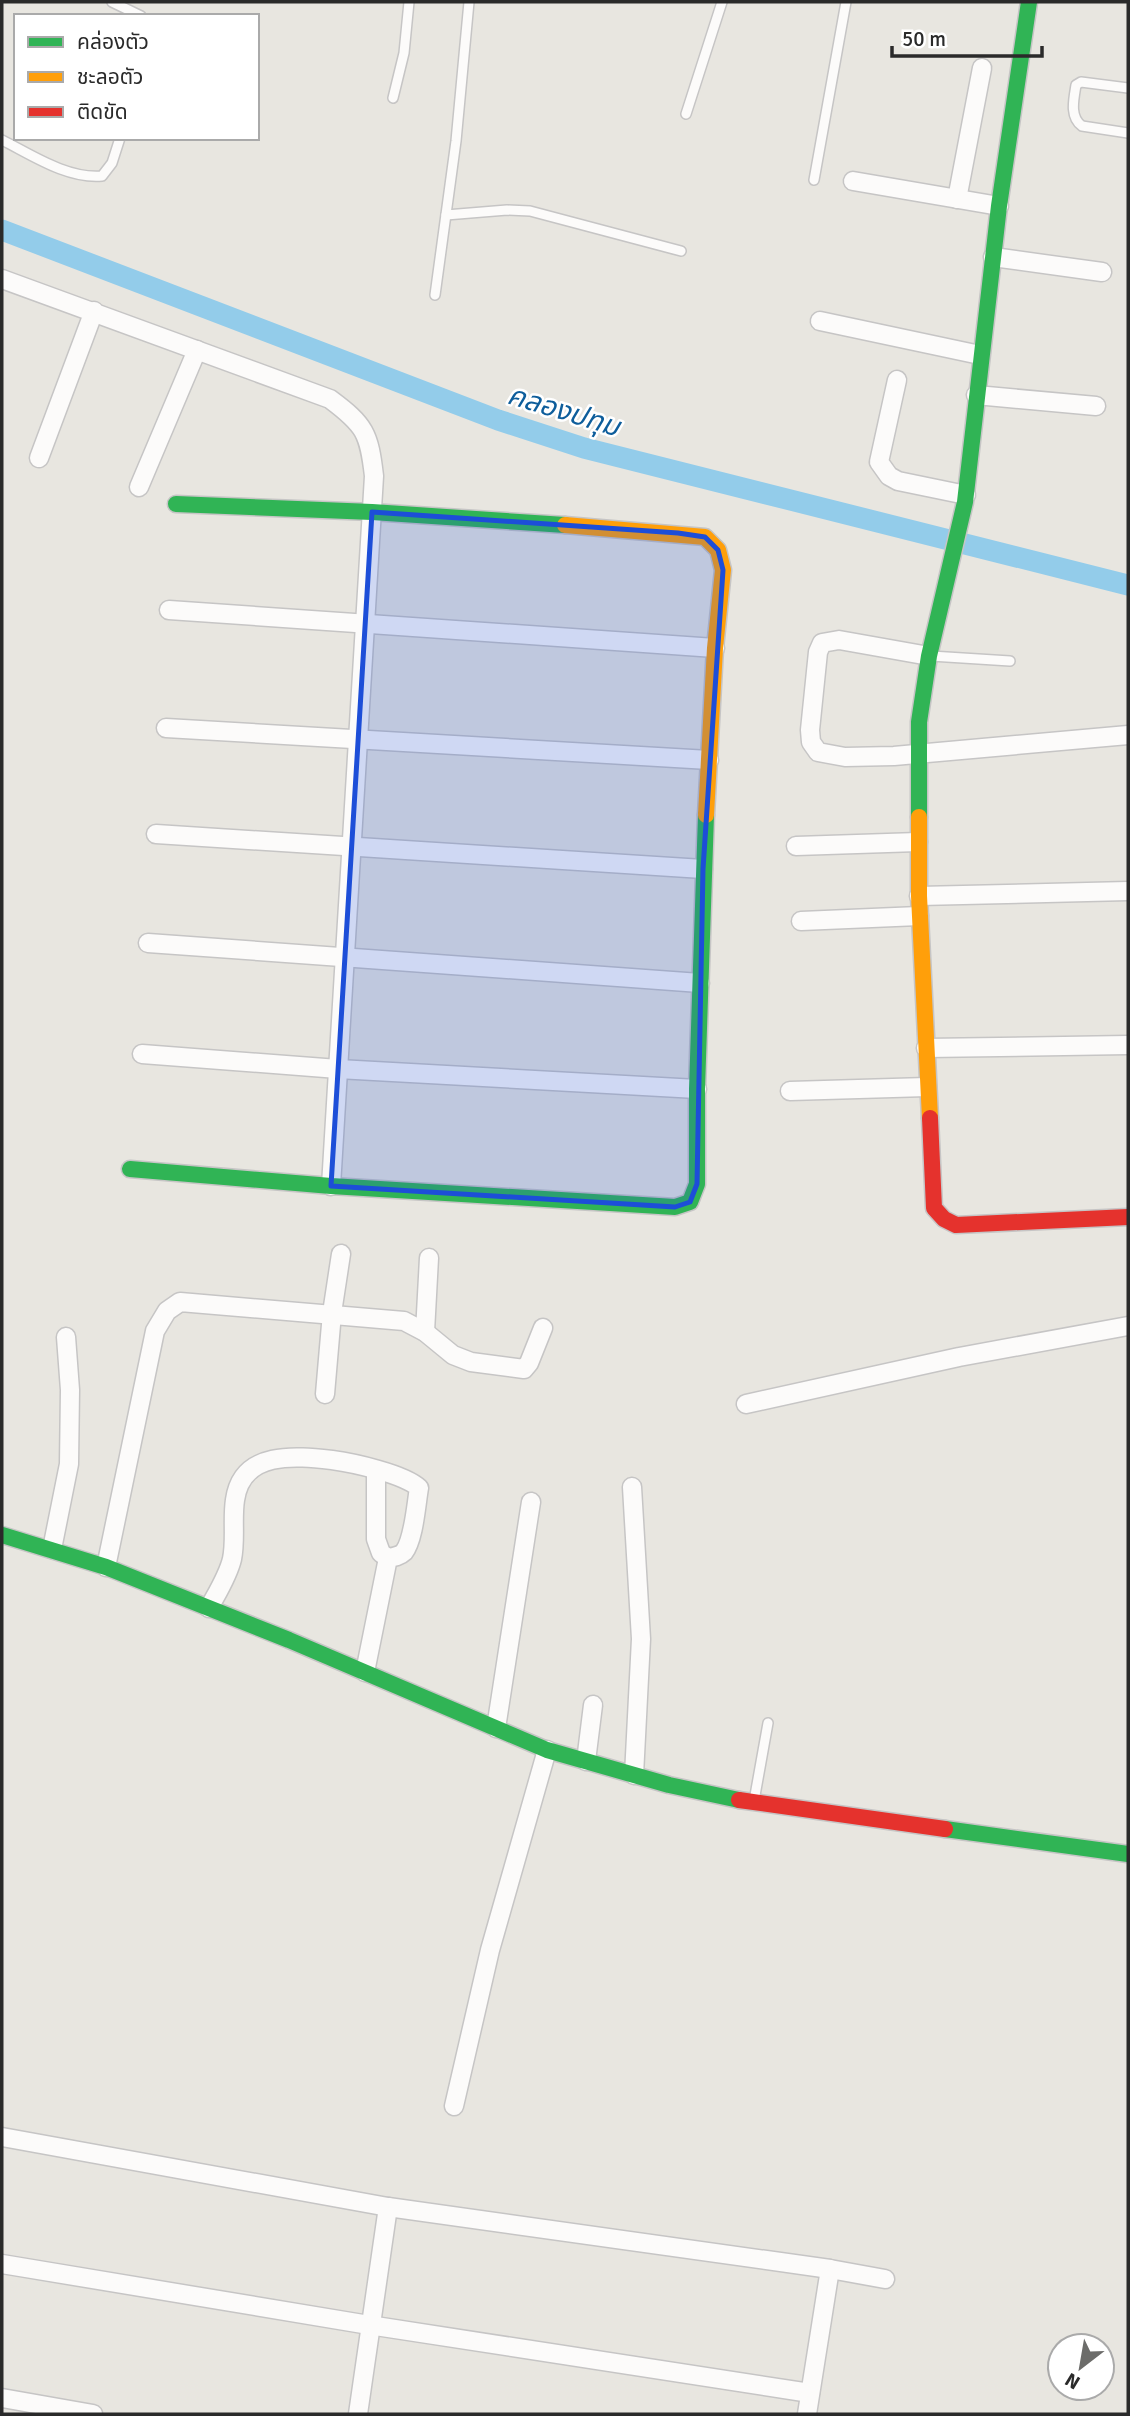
<svg xmlns="http://www.w3.org/2000/svg" width="1130" height="2416" font-family="Signika,'Noto Sans Thai',sans-serif">
  <style>
    .lines { fill: none; stroke-linecap: round; stroke-linejoin: round }
    .canal { stroke: #93ccea; stroke-width: 21 }
    .lane-casing { stroke: #c6c5c5; stroke-width: 12 }
    .street-casing { stroke: #c6c5c5; stroke-width: 21 }
    .fast-casing { stroke: #c6c5c5; stroke-width: 19 }
    .slow-casing { stroke: #c6c5c5; stroke-width: 19 }
    .jam-casing { stroke: #c6c5c5; stroke-width: 19 }
    .lane { stroke: #fcfbfa; stroke-width: 9 }
    .street { stroke: #fcfbfa; stroke-width: 18 }
    .fast { stroke: #30b455; stroke-width: 16 }
    .slow { stroke: #ff9f0a; stroke-width: 16 }
    .jam { stroke: #e5322d; stroke-width: 16 }
    .marked { fill: #1d4ed8; fill-opacity: 0.2; stroke: #1d4ed8; stroke-width: 5; stroke-linejoin: round }
    .labels { text-anchor: middle; stroke-width: 5; stroke-linejoin: round; paint-order: stroke }
    .water-label { font-size: 28px; font-style: italic; fill: #0d5d9b; stroke: #fff }
  </style>
  <rect width="100%" height="100%" fill="#e8e6e0"/>
  <g class="lines">
    <polyline class="canal" points="2,230 498,420 584,448 1128,585"/>
    <g class="lane-casing">
      <g id="lane">
        <polyline points="112,2 141,16"/>
        <path d="M1128,88L1081,82L1076,85C1074,98 1069,117 1082,126L1128,133"/>
        <polyline points="393,98 404,53 409,2"/>
        <polyline points="686,114 722,2"/>
        <path d="M2,140C32,155 67,179 102,176L112,163L120,138"/>
        <polyline points="814,180 846,2"/>
        <polyline points="446,215 507,210 530,211 681,251"/>
        <polyline points="435,295 456,141 469,2"/>
        <polyline points="931,656 1010,661"/>
        <polyline points="754,1801 768,1723"/>
      </g>
    </g>
    <g class="street-casing">
      <g id="street">
        <polyline points="853,181 999,206"/>
        <polyline points="957,199 982,68"/>
        <polyline points="993,257 1102,272"/>
        <path d="M2,279L330,399C365,425 369,433 374,476L331,1186"/>
        <polyline points="820,321 980,355"/>
        <polyline points="897,380 879,462 889,476 898,481 966,495"/>
        <polyline points="976,395 1096,406"/>
        <polyline points="39,458 94,311"/>
        <polyline points="139,487 197,350"/>
        <polyline points="169,610 715,648"/>
        <polyline points="929,656 839,640 822,643 818,652 810,730 811,742 818,752 845,757 894,756 1128,735"/>
        <polyline points="166,728 709,760"/>
        <polyline points="156,834 703,869"/>
        <polyline points="796,846 918,842"/>
        <polyline points="919,896 1128,891"/>
        <polyline points="801,921 919,916"/>
        <polyline points="148,943 700,983"/>
        <polyline points="926,1048 1128,1045"/>
        <polyline points="142,1054 338,1069 697,1089"/>
        <polyline points="790,1091 927,1087"/>
        <polyline points="425,1332 429,1258"/>
        <polyline points="325,1394 332,1313 341,1254"/>
        <polyline points="746,1404 959,1357 1128,1326"/>
        <polyline points="376,1471 376,1539 381,1553 388,1558"/>
        <polyline points="632,1487 641,1639 634,1775"/>
        <polyline points="52,1549 69,1464 70,1390 66,1337"/>
        <polyline points="106,1567 155,1331 167,1311 180,1302 404,1321 425,1332 453,1355 471,1362 524,1369 529,1363 543,1328"/>
        <path d="M209,1608C217,1593 228,1576 232,1559C236,1540 232,1519 235,1500C242,1450 296,1456 332,1460C354,1463 404,1474 419,1488C416,1505 414,1539 404,1552C400,1556 394,1557 388,1558L365,1672"/>
        <polyline points="496,1728 531,1502"/>
        <polyline points="586,1761 593,1705"/>
        <polyline points="454,2106 490,1950 547,1750"/>
        <polyline points="2,2137 388,2207 830,2269 885,2279"/>
        <polyline points="2,2264 369,2325 810,2393"/>
        <polyline points="2,2398 93,2414"/>
        <polyline points="358,2414 388,2207"/>
        <polyline points="807,2414 830,2269"/>
      </g>
    </g>
    <g class="fast-casing">
      <g id="fast">
        <polyline points="176,504 372,512 565,525"/>
        <polyline points="919,817 919,722 929,656 965,502 999,206 1029,2"/>
        <polyline points="130,1169 331,1186 675,1207 690,1202 697,1184 697,1089 706,815"/>
        <polyline points="2,1535 106,1567 289,1640 547,1750 669,1785 739,1800"/>
        <polyline points="945,1829 1128,1854"/>
      </g>
    </g>
    <g class="slow-casing">
      <g id="slow">
        <polyline points="565,525 705,537 718,550 723,570 715,648 706,815"/>
        <polyline points="919,817 919,896 930,1118"/>
      </g>
    </g>
    <g class="jam-casing">
      <g id="jam">
        <polyline points="930,1118 934,1208 944,1219 956,1225 1128,1217"/>
        <polyline points="739,1800 945,1829"/>
      </g>
    </g>
    <use href="#lane" class="lane"/>
    <use href="#street" class="street"/>
    <use href="#fast" class="fast"/>
    <use href="#slow" class="slow"/>
    <use href="#jam" class="jam"/>
  </g>
  <path class="marked" d="M372,512L678,533L705,537L718,550L723,570L703,869L697,1184L690,1202L675,1207L331,1186Z"/>
  <g class="labels">
    <g class="water-label">
      <text transform="translate(564 410) rotate(17)" y="10">คลองปทุม</text>
    </g>
  </g>
  <rect width="1130" height="2416" fill="none" stroke="#2a2a2a" stroke-width="7"/>
  <rect x="14" y="14" width="245" height="126" fill="#ffffff" stroke="#aaaaaa" stroke-width="2"/>
  <rect x="28" y="37" width="35" height="10" fill="#30b455" stroke="#aaaaaa" stroke-width="2"/>
  <text x="77" y="49" font-size="21" fill="#2a2a2a">คล่องตัว</text>
  <rect x="28" y="72" width="35" height="10" fill="#ff9f0a" stroke="#aaaaaa" stroke-width="2"/>
  <text x="77" y="84" font-size="21" fill="#2a2a2a">ชะลอตัว</text>
  <rect x="28" y="107" width="35" height="10" fill="#e5322d" stroke="#aaaaaa" stroke-width="2"/>
  <text x="77" y="119" font-size="21" fill="#2a2a2a">ติดขัด</text>
  <g transform="translate(1081 2367) rotate(211)"><circle r="33" fill="#ffffff" stroke="#aaaaaa" stroke-width="2"/>
  <path d="M0-5L12 26L0 18L-12 26Z" fill="#6c6c6a"/>
  <text y="-10" font-size="19" font-weight="bold" text-anchor="middle" fill="#2a2a2a">N</text>
  </g>
  <path d="M892 46v10h150v-10" fill="none" stroke="#2a2a2a" stroke-width="3.5"/>
  <text x="902" y="46" font-size="21" fill="#2a2a2a" stroke="#ffffff" stroke-width="5" paint-order="stroke">50 m</text>
</svg>
